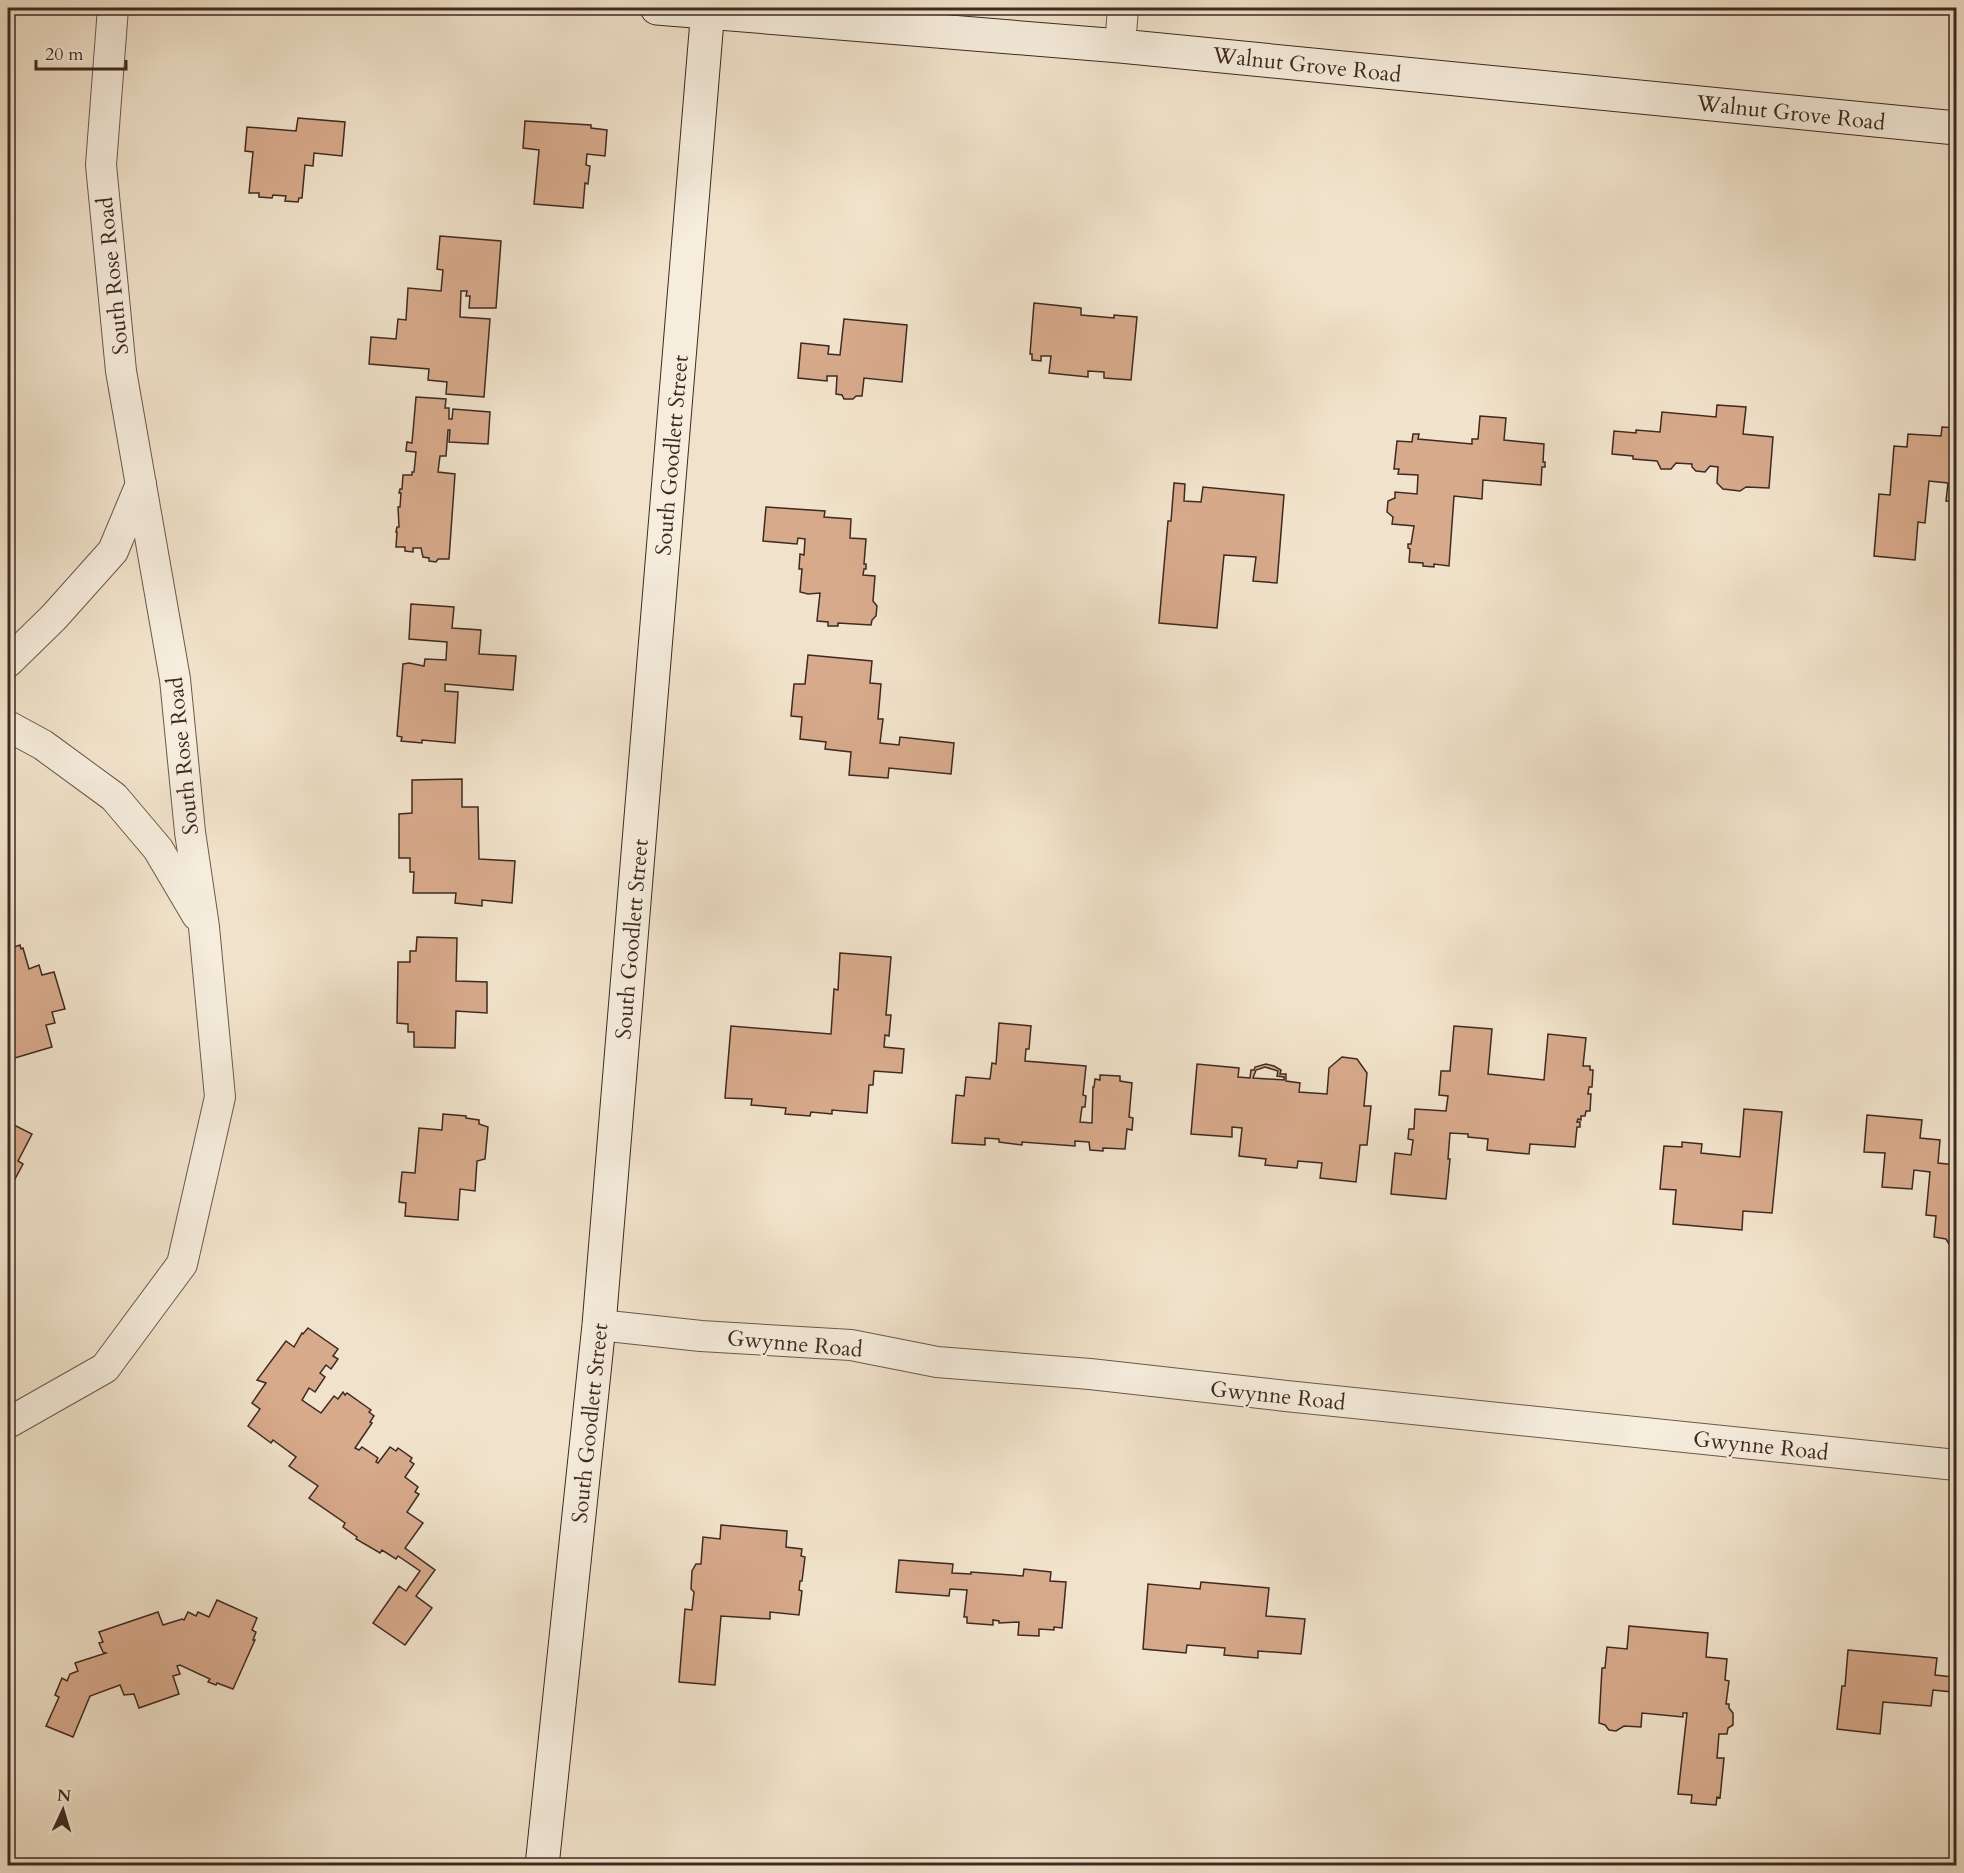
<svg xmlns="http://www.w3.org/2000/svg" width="1964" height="1873" font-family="Cardo,serif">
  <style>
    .building { fill: #d8aa8c; stroke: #3e2a22; stroke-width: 1.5; fill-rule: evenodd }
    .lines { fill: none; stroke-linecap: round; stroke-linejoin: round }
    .minor-casing { stroke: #6b584c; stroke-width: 32 }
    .secondary-casing { stroke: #3e2a22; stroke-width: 35 }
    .minor { stroke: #f6eddd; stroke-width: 30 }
    .secondary { stroke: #f6eddd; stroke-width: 33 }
    .labels { text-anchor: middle; stroke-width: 4.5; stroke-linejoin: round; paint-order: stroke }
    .street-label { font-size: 22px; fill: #3e2a22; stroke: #f6eddd }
  </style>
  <rect width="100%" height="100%" fill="#f1e3cb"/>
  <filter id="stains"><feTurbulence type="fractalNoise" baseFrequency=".00333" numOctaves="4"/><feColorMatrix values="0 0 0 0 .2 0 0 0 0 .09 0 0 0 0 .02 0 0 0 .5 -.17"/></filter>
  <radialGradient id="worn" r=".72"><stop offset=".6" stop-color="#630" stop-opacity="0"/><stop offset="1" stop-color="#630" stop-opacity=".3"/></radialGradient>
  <g class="building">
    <polygon points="298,118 345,122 342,156 314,153 313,166 305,165 302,198 299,198 298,202 285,201 286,196 273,195 272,198 259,197 259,193 249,193 253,152 245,151 247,127 296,131"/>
    <polygon points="525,121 591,125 591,128 607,130 605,156 587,154 586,165 590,166 588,184 585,183 583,208 534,204 539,150 523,148"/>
    <polygon points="440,236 501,241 496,308 469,308 470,296 466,296 467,291 461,291 460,317 490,319 484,397 446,394 447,382 428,380 429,369 369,364 371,337 396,339 398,319 406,320 408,288 441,291 443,270 437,269"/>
    <polygon points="1034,303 1081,308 1081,315 1114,318 1114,315 1137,317 1131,380 1104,378 1104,372 1088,371 1088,377 1049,373 1051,356 1041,356 1041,361 1032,360 1032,354 1030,354"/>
    <polygon points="844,319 907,325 902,382 864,378 862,396 856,396 853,399 844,399 842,395 836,394 837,376 827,376 827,381 798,378 801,343 829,346 828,354 840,355"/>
    <polygon points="416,397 446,399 445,408 449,408 449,419 452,419 453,409 490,412 488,444 449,442 450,430 448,430 446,456 440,456 438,472 455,474 449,559 438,559 436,562 429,561 429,558 423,557 421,548 413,548 413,552 405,551 405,547 396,547 397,532 396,532 397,527 399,527 398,507 400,507 401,493 399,493 400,489 402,489 403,475 412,475 412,472 414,472 416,452 406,451 407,442 412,443"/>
    <polygon points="1717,405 1746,407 1743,434 1773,437 1769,488 1746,487 1740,491 1723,489 1717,483 1718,467 1710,466 1705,472 1696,471 1692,467 1692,464 1676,463 1671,469 1661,469 1657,461 1633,459 1633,456 1612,454 1614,431 1636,433 1636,430 1660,432 1662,412 1716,417"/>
    <polygon points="1480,416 1506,418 1504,440 1544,444 1543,462 1545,462 1545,467 1542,467 1541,485 1483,480 1482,499 1454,496 1449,566 1434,564 1434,567 1423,566 1423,563 1409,562 1410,549 1408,548 1408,544 1411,544 1414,526 1392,524 1393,517 1387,512 1388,501 1395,498 1395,492 1417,494 1418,475 1398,474 1399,469 1394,469 1397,441 1412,442 1413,434 1419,434 1418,439 1472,444 1472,439 1478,439"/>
    <polygon points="1942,427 1956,428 1956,502 1946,501 1948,483 1929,481 1925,523 1918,522 1915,560 1874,556 1879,494 1890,495 1894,446 1907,447 1908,434 1941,436"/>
    <polygon points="1174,483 1185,484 1184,501 1201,502 1203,487 1284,495 1277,583 1253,581 1256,557 1224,555 1217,628 1159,623 1168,521 1171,521"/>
    <polygon points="766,507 825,511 824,517 851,519 850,538 866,539 864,564 866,564 866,569 864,569 863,575 875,576 873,601 877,606 876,616 872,620 871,625 838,623 838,626 828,626 828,622 817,621 820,593 808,594 800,592 802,569 799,569 800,554 804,555 805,539 798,538 797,544 763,541"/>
    <polygon points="411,604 454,607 452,628 481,630 479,654 516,656 513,690 445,684 445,691 458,692 455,743 422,740 422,743 401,741 402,737 397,736 403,664 409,663 424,666 425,659 446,660 447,642 409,639"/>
    <polygon points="808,655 872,661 870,683 881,684 878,719 883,719 880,743 899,745 900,737 954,743 951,774 889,768 888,778 849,775 851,752 825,749 826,742 800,739 802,717 791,716 794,684 805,684"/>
    <polygon points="462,779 462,807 478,807 479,859 515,861 512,903 482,900 482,906 455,903 456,893 413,893 414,872 410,872 410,858 399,858 399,814 412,813 412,780"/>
    <polygon points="417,937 457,938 456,981 487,982 487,1013 456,1011 455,1048 414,1047 414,1032 408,1032 408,1024 397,1023 398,962 410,962 410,951 416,951"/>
    <polygon points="20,945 21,949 23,948 29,969 39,965 42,975 54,972 65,1009 52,1012 55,1023 46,1025 52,1047 8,1060 8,949"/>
    <polygon points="840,953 891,957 886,1015 891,1015 889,1036 885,1035 884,1047 904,1049 902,1073 874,1071 873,1085 869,1085 867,1113 832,1110 832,1114 811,1112 810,1116 785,1114 786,1108 751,1105 752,1099 725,1098 731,1026 831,1034 834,989 838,990"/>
    <polygon points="999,1023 1031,1026 1029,1049 1026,1049 1025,1061 1086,1066 1083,1095 1086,1096 1085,1107 1082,1107 1080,1122 1092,1123 1093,1087 1094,1087 1095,1079 1100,1080 1100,1075 1120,1076 1120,1081 1132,1083 1129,1117 1133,1118 1132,1130 1127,1129 1125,1149 1103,1148 1103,1151 1090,1150 1089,1142 1075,1141 1075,1146 1022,1142 1022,1145 999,1142 999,1139 985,1138 985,1145 952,1143 956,1095 964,1096 966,1077 990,1079 992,1063 996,1064"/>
    <polygon points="1454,1026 1492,1029 1488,1074 1544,1080 1548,1034 1586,1038 1583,1066 1590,1066 1590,1070 1593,1070 1592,1087 1589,1087 1588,1094 1591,1094 1590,1111 1586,1111 1585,1116 1581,1116 1581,1120 1578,1119 1577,1122 1580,1122 1580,1127 1577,1127 1575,1147 1530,1144 1529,1154 1487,1150 1488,1139 1468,1137 1468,1134 1450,1133 1448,1159 1450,1159 1446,1199 1391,1194 1395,1153 1411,1155 1413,1140 1408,1139 1409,1129 1414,1129 1415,1109 1446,1111 1448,1096 1439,1095 1441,1071 1450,1071"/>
    <path d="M1342,1057L1357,1059L1367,1073L1364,1106H1371L1367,1145H1360L1356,1182L1320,1178L1322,1163L1298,1161L1297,1168L1265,1165L1266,1159L1239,1156L1242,1128L1232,1127V1137L1191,1134L1197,1064L1239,1068L1238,1077L1250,1078L1251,1070H1254L1255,1067L1266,1064L1274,1066L1281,1070L1280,1074H1286V1081L1300,1083L1299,1092L1327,1094L1329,1068ZM1265,1067L1278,1071L1277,1076L1284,1077V1080L1253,1078L1256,1070Z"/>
    <polygon points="1744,1109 1782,1112 1772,1213 1743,1211 1742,1230 1673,1224 1676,1190 1660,1189 1664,1146 1682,1147 1682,1142 1702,1144 1701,1153 1740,1157"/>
    <polygon points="443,1114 466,1116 466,1118 479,1120 479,1124 488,1127 485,1159 477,1161 475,1191 460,1189 458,1220 405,1216 406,1203 399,1202 402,1172 415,1173 419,1128 442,1130"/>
    <polygon points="1867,1115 1922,1120 1920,1138 1940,1140 1938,1163 1956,1165 1956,1244 1949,1244 1946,1239 1934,1237 1936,1216 1926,1215 1930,1172 1914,1170 1912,1189 1882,1187 1885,1153 1864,1152"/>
    <polygon points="12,1124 32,1134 18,1161 23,1164 8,1192 8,1132"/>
    <polygon points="308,1328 338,1349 333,1356 338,1359 331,1369 326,1365 320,1373 325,1377 315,1392 309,1388 302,1400 321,1413 334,1396 338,1399 343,1392 345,1395 347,1393 371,1410 369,1412 374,1416 370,1422 372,1423 355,1448 359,1450 362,1447 378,1458 376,1462 378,1463 390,1447 396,1451 398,1448 412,1458 410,1461 414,1464 405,1477 418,1487 415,1492 419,1494 407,1512 423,1523 405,1548 435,1570 416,1596 432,1608 405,1645 373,1623 399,1586 406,1591 420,1571 398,1556 396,1559 382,1550 380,1553 356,1539 357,1537 343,1527 345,1523 309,1498 318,1486 289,1466 296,1457 273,1440 271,1443 248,1426 260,1409 252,1403 266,1383 257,1380 286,1341 294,1347 302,1333 303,1334"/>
    <polygon points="721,1525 787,1531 786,1547 802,1549 801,1556 805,1557 802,1581 800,1581 799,1590 802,1591 799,1615 770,1612 770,1619 721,1616 715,1685 679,1682 685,1609 692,1610 694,1592 691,1589 692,1571 696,1564 701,1564 703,1537 720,1539"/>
    <polygon points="899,1560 953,1564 952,1573 971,1574 971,1572 1023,1576 1024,1569 1051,1572 1050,1581 1066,1582 1062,1628 1054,1627 1054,1630 1039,1629 1039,1636 1018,1635 1019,1622 999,1623 999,1621 993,1620 993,1625 967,1623 967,1617 964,1617 967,1590 950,1589 949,1596 896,1592"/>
    <polygon points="1201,1582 1269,1588 1266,1616 1305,1619 1301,1654 1258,1651 1258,1658 1224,1655 1225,1648 1187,1645 1186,1653 1143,1649 1148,1584 1200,1589"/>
    <polygon points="217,1600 257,1618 252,1630 256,1632 253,1640 255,1640 233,1689 217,1683 216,1685 208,1682 210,1679 180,1665 177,1666 180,1674 173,1676 179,1694 139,1708 134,1694 124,1695 120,1685 90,1696 73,1737 46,1726 59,1697 55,1695 62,1678 67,1681 70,1674 78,1671 75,1663 106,1653 103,1652 99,1643 103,1642 99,1632 158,1612 163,1625 182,1619 184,1620 188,1612 196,1616 198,1612 209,1617"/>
    <polygon points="1629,1626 1708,1633 1706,1657 1727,1659 1725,1680 1729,1681 1726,1704 1729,1704 1729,1708 1733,1713 1733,1725 1728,1728 1727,1734 1719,1734 1717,1758 1724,1758 1720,1798 1717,1797 1716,1805 1691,1803 1692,1795 1678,1794 1687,1713 1683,1713 1683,1717 1642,1713 1641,1727 1624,1726 1616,1731 1609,1730 1605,1725 1599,1723 1602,1668 1605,1668 1607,1647 1627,1649"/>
    <polygon points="1848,1650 1937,1658 1935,1675 1953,1677 1953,1669 1956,1669 1956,1720 1950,1719 1952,1692 1933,1690 1931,1706 1883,1702 1880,1734 1837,1729 1842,1686 1845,1686"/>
  </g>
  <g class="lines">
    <g class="minor-casing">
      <g id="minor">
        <polyline points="1120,46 1123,8"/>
        <polyline points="8,662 54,617 113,551 141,484"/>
        <polyline points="8,726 43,745 114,797 158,849 197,915"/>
        <polyline points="599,1325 701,1336 851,1345 937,1362 1090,1374 1286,1396 1956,1465"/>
        <polyline points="8,1423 105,1368 182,1264 220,1097 204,927 190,832 175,679 121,371 101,165 113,8"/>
      </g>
    </g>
    <g class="secondary-casing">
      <g id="secondary">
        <polyline points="657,8 1120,46 1956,128"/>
        <polyline points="542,1866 599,1325 708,8"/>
      </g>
    </g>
    <use href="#minor" class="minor"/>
    <use href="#secondary" class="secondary"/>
  </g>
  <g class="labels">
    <g class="street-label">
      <text transform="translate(1307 64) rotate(6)" y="8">Walnut Grove Road</text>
      <text transform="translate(1791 112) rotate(6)" y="8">Walnut Grove Road</text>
      <text transform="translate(112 276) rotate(-96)" y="8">South Rose Road</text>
      <text transform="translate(671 455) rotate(-85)" y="8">South Goodlett Street</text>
      <text transform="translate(182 756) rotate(-96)" y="8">South Rose Road</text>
      <text transform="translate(631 939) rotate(-85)" y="8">South Goodlett Street</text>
      <text transform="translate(795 1343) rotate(5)" y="8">Gwynne Road</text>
      <text transform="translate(1278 1395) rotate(6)" y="8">Gwynne Road</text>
      <text transform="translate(589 1423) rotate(-84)" y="8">South Goodlett Street</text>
      <text transform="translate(1761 1445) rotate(6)" y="8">Gwynne Road</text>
    </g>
  </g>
  <rect width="1964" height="1873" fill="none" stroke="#f1e3cb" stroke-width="30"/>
  <rect x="9" y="9" width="1946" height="1855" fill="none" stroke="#3e2a22" stroke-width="3"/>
  <rect x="15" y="15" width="1934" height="1843" fill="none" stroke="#3e2a22" stroke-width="1.5"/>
  <g transform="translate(63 1810) rotate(4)" stroke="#f6eddd" stroke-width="4.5" paint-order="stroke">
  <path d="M0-4.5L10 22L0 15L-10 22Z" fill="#3e2a22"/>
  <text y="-9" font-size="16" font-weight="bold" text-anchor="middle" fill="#3e2a22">N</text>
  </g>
  <path d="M36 60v9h90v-9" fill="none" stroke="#3e2a22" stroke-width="3"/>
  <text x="45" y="60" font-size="18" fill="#3e2a22" stroke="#f6eddd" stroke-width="4.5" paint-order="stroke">20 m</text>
  <rect width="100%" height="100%" filter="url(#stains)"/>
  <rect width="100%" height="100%" fill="url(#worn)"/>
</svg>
